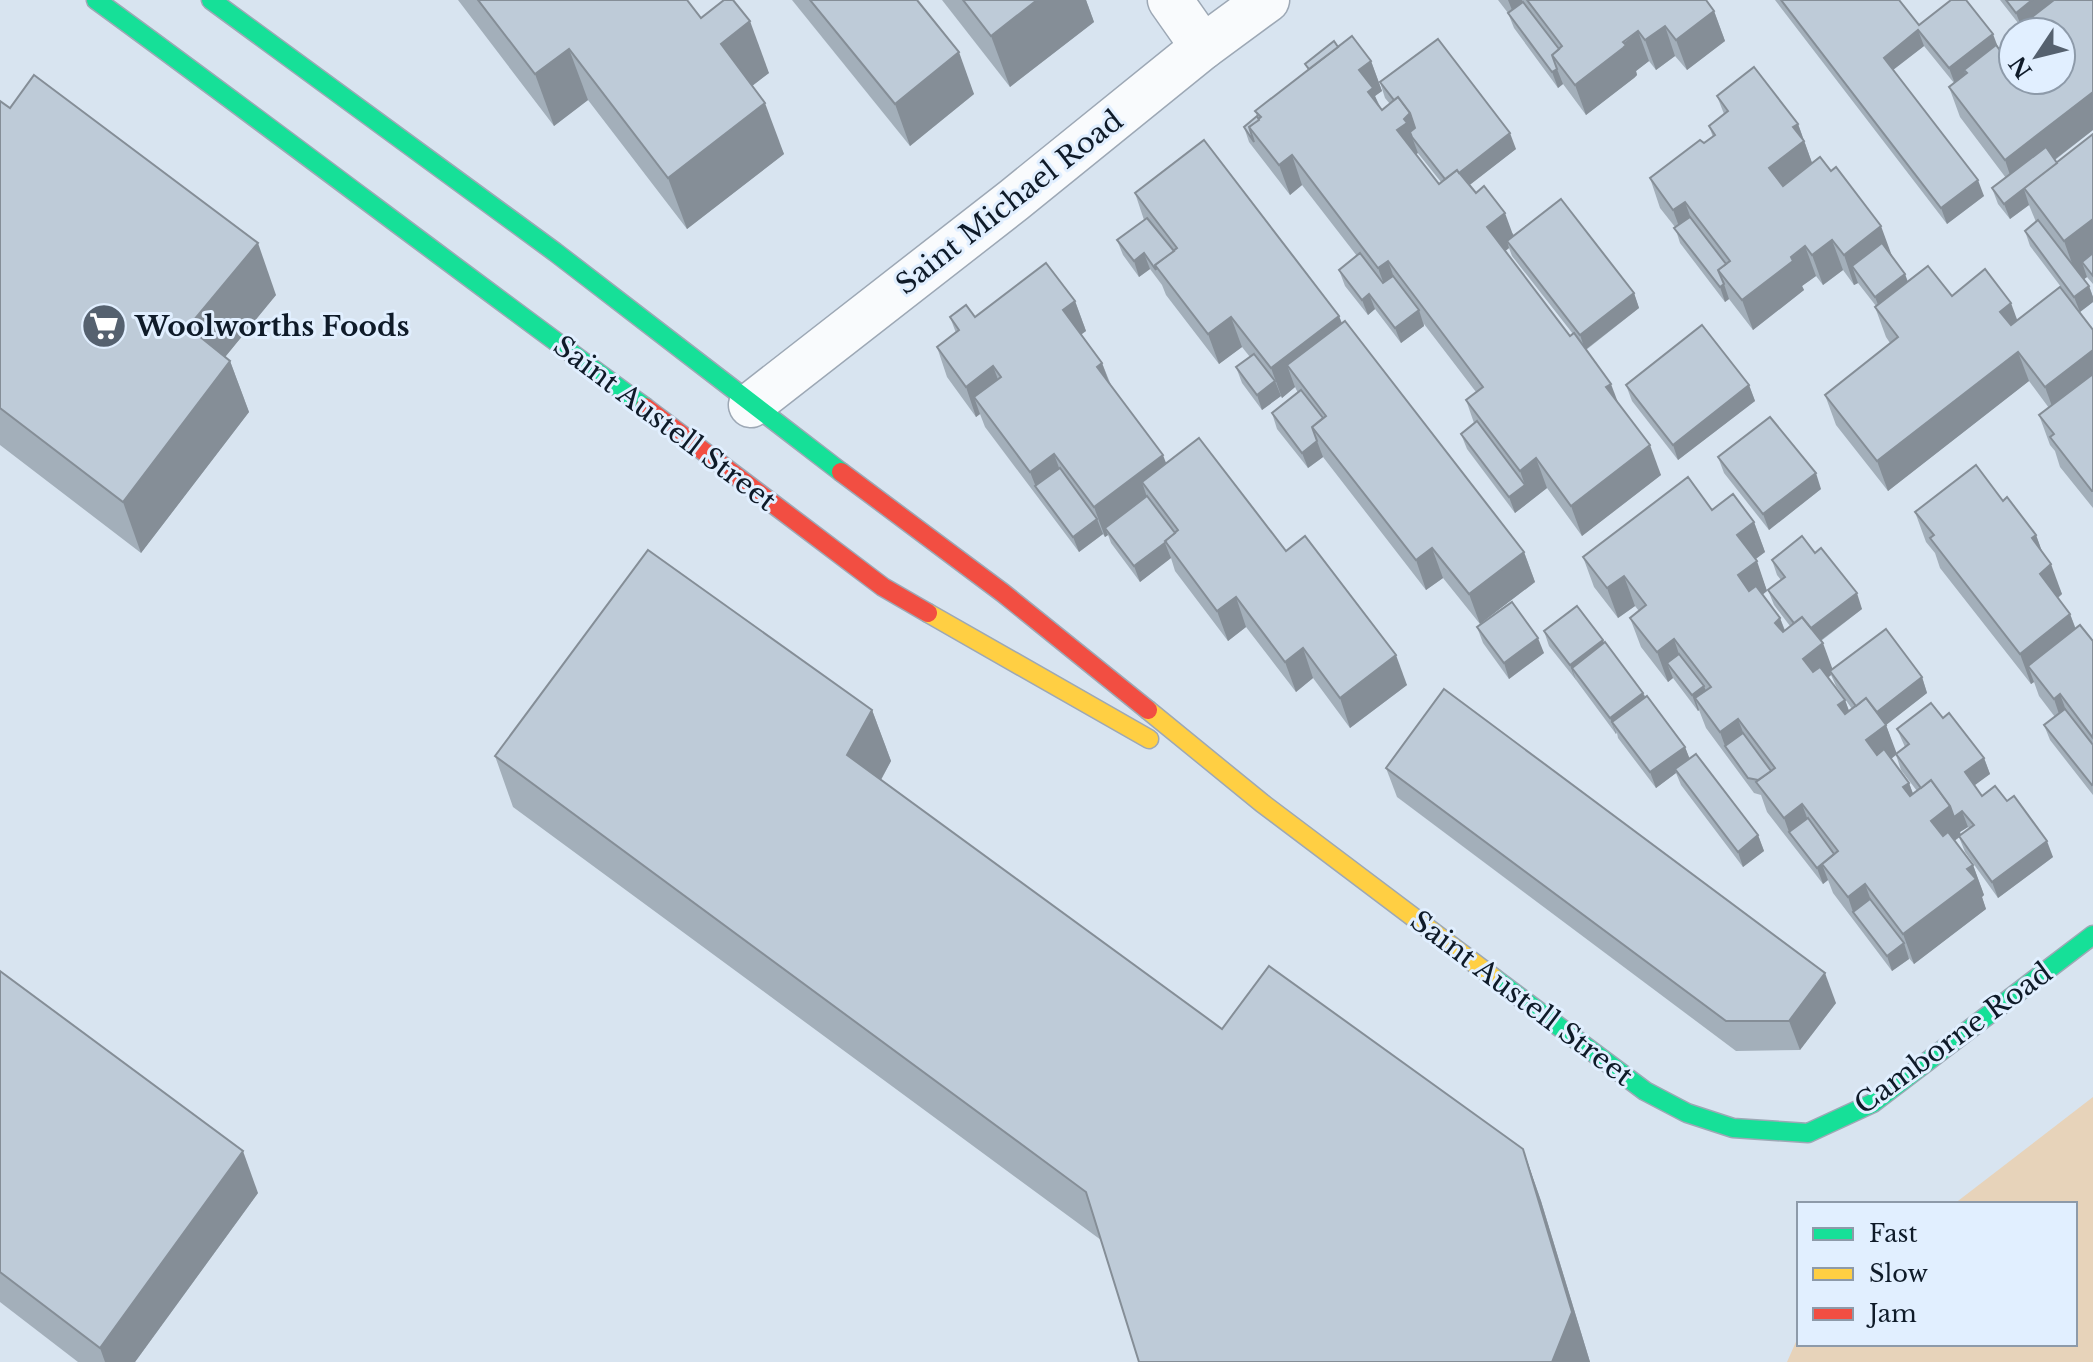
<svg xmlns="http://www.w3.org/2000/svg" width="2093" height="1362" font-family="'Libre Baskerville',serif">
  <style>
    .green { fill: #e7d3ba }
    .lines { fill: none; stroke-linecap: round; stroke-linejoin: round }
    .street-casing { stroke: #9da8b5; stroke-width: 47 }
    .fast-casing { stroke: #9da8b5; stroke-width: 21 }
    .slow-casing { stroke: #9da8b5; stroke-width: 21 }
    .jam-casing { stroke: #9da8b5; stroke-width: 21 }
    .street { stroke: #f9fbfd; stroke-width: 44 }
    .fast { stroke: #16e098; stroke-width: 18 }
    .slow { stroke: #ffcf43; stroke-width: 18 }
    .jam { stroke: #f24e42; stroke-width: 18 }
    .wall { fill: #a3afba; fill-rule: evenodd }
    .shaded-wall { fill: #858e97 }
    .building { fill: #becbd8; stroke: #858e97; stroke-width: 2 }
    .labels { text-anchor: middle; stroke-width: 6; stroke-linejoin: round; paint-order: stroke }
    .street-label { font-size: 28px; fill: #0f1b29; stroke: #e1efff }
    .poi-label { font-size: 28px; font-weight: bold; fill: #0f1b29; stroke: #e1efff; text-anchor: start }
  </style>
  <rect width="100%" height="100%" fill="#d8e4f0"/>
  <polygon class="green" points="2093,1097 2093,1362 1787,1362 1799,1335 1799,1344 2075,1344 2075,1204 1954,1204"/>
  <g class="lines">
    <g class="street-casing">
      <g id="street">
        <polyline points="1170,0 1203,47"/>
        <polyline points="751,405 1014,200 1203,47 1267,0"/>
      </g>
    </g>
    <g class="fast-casing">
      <g id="fast">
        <path d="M96,0C280,134 461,273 645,407"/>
        <polyline points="211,0 555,252 841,472"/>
        <polyline points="1494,978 1645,1091 1687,1113 1733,1128 1808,1133 1873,1103 2093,935"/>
      </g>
    </g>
    <g class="slow-casing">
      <g id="slow">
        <polyline points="928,613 1149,739"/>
        <polyline points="1148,710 1262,803 1494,978"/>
      </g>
    </g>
    <g class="jam-casing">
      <g id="jam">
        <polyline points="645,407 883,587 928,613"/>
        <polyline points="841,472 1003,593 1148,710"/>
      </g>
    </g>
    <use href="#street" class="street"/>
    <use href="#fast" class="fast"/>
    <use href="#slow" class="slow"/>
    <use href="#jam" class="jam"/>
  </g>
  <g class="wall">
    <polygon points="458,0 687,0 701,18 769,73 752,86 784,154 687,229 588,100 554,126"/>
    <polygon points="792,0 917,0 974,94 910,146"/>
    <polygon points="942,0 1086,0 1094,22 1010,87"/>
    <polygon points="1498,0 1706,0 1714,11 1725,41 1687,70 1675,56 1656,70 1649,61 1636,71 1637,75 1634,78 1586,115 1563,84 1558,88 1514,28 1508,13"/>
    <polygon points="1775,0 1899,0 1919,25 1997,46 1999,49 2034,21 2033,20 2022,28 2000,0 2093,0 2093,130 2055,160 2057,163 2093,134 2093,284 2087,277 2084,279 2089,286 2093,297 2093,302 2080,312 2030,246 2025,231 2036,222 2029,205 2010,219 1998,204 1992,188 2006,178 1960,117 1949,87 1954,83 1924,46 1893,70 1984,196 1947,224"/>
    <path d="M1338,47L1371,61L1382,91L1375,96L1382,110L1390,104L1385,98L1380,82L1516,149L1469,185L1514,235L1634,293L1639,308L1586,350L1661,475L1582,536L1547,488L1515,513L1467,449L1461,434L1474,423L1466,400L1476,392L1424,324V326L1401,343L1375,309L1368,315L1345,286L1339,270L1357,256L1302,185L1290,195L1249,142L1244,127L1257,116L1255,111L1308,70L1305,64ZM1417,152L1441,182L1439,184L1416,154ZM1509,248L1512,256L1573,334L1570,336L1505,251Z"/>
    <polygon points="1717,96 1798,124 1812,163 1892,256 1905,274 1908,282 1952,296 2017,320 2093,330 2093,508 2060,467 2055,451 2050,445 2039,415 2049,408 2029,381 1888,491 1836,425 1825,395 1890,343 1886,337 1875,307 1876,306 1858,283 1854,285 1843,270 1823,285 1816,276 1802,286 1804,290 1753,330 1729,299 1725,302 1680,243 1675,227 1660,208 1650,178 1704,143 1713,137 1709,126 1724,114"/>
    <polygon points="0,101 276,295 225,357 230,361 249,412 141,553 0,445"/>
    <polygon points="1135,193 1339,316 1342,323 1524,552 1535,582 1480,624 1443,578 1426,590 1323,457 1308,468 1277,429 1272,413 1298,393 1295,387 1282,398 1281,396 1262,410 1242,383 1236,367 1250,357 1242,347 1219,364 1166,295 1162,285 1150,269 1139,277 1123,255 1117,240 1144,220"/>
    <polygon points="1075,301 1086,331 1081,334 1102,363 1111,385 1166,463 1286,551 1407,685 1350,728 1313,678 1296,692 1246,627 1228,641 1175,571 1171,558 1140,582 1111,543 1108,535 1105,537 1103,534 1079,552 985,427 980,414 976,417 947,377 937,347 956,333 950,317 975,317"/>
    <polygon points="1626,385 1749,385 1755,401 1678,460 1632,401"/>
    <polygon points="1718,457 1821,489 1769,530 1724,473"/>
    <polygon points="2003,501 2036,535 2042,552 2062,594 2058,598 2070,614 2076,629 2093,641 2093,795 2050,740 2044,725 2055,717 2039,696 2034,682 2031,684 1940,568 1935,553 1926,542 1915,512"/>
    <path d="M1712,510L1754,522L1765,552L1755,559L1767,591L1762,595L1780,618L1785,630L1790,626L1774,605L1768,590L1781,580L1777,575L1772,560L1815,553L1862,609L1821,641L1832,669L1922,677L1927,693L1886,725L1896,754L1905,747L1897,729L1943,718L1984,758L1990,774L1974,785L1982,796L2053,857L1998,898L1965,852L1959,837L1954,841L1973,865L1984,895L1982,897L1986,909L1914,964L1908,957L1909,959L1892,971L1833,893L1828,880L1823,884L1767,812L1761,795L1754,793L1706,728L1699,710L1698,711L1673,678L1668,682L1641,647L1630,618L1639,611L1635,606L1618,618L1594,587L1583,557ZM1831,675L1836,686L1852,709L1849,711L1845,700L1828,678ZM1896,755L1901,770L1917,791L1913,794L1909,783L1891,759ZM1968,827L1969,828L1961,835L1960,832Z"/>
    <polygon points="1477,627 1544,653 1509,679 1483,643"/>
    <polygon points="1544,631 1604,643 1685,747 1689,758 1758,835 1764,851 1743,867 1681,785 1676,773 1656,788 1618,738 1617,733 1616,734 1576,680 1549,646"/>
    <polygon points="872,710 891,761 881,780 1222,1029 1523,1149 1541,1201 1590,1362 1139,1362 1101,1240 513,807 495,756"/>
    <polygon points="1386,768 1836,1003 1800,1050 1736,1051 1397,797"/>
    <polygon points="0,971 258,1193 135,1362 78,1362 0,1302"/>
  </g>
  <g class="shaded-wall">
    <polygon points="1037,0 1086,0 1094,22 1010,87 991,36"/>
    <polygon points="1508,0 1522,0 1528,18 1518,25"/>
    <polygon points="2032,0 2058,0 2032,17 2033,20 2022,28 2016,13"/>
    <polygon points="1714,11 1725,41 1687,70 1676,40"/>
    <polygon points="750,21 769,73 739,96 721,44"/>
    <polygon points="1665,26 1675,56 1656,70 1645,40"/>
    <polygon points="1918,30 1924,46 1889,73 1884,58"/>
    <polygon points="1638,31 1649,61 1636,71 1637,75 1634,78 1586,115 1575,85"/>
    <polygon points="1993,34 1999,50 1964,70 1966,76 1955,84 1949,68"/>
    <polygon points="569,49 588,100 554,126 535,74"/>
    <polygon points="959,52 974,94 910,146 895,104"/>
    <polygon points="1371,61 1382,91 1375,96 1384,118 1379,122 1359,70"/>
    <polygon points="1557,69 1563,84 1558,88 1552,72"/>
    <polygon points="2093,92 2093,130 2015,190 2005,160"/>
    <polygon points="765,103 784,154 687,229 668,178"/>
    <polygon points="1410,113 1421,143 1412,137 1418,153 1408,160 1397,130 1404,119"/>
    <polygon points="1798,124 1815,171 1780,198 1769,168 1793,127"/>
    <polygon points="1510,133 1516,149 1453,198 1447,183"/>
    <polygon points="1292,155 1302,185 1290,195 1279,165"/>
    <polygon points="1978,180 1984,196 1947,224 1941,208"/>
    <polygon points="2024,189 2029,205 2010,219 2004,204"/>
    <polygon points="1685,202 1696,232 1684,240 1673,210"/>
    <polygon points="1505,213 1516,243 1507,241 1509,248 1498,257 1487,227"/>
    <polygon points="2093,219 2093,272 2082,262 2087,277 2079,283 2064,241"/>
    <polygon points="1881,226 1892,256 1852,266 1858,283 1854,285 1844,255"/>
    <polygon points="1832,240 1843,270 1823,285 1812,255"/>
    <polygon points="258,243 276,295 207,379 188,327"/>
    <polygon points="1805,246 1816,276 1802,286 1804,290 1753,330 1742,300"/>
    <polygon points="1144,253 1150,269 1139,277 1134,261"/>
    <polygon points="1388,261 1399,291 1389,298 1378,268"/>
    <polygon points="1905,274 1910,289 1881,312 1875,297"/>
    <polygon points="1724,284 1729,299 1725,302 1720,287"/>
    <polygon points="2089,286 2093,297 2093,302 2080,312 2074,297"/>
    <polygon points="1634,293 1639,308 1585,350 1580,335"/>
    <polygon points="1369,294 1375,309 1368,315 1362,300"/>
    <polygon points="1075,301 1086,331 1074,340 1063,310"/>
    <polygon points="2011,303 2022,333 2011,342 2000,312"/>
    <polygon points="1419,310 1424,326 1401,343 1395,328"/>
    <polygon points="1339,316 1350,346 1287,365 1295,387 1282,398 1271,368"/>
    <polygon points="1231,317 1242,347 1219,364 1208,334"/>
    <polygon points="2093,350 2093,388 2056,417 2045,387"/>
    <polygon points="2018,352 2029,381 1888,491 1877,461"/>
    <polygon points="230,361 249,412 141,553 123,502"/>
    <polygon points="1102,363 1113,393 1097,367"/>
    <polygon points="993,366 1004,396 974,397 980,414 976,417 966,387"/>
    <polygon points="1275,381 1281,396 1262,410 1257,395"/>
    <polygon points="1611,384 1622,413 1606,387"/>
    <polygon points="1749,385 1755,401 1678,460 1673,445"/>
    <polygon points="1317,441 1323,457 1308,468 1302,453"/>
    <polygon points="1650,445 1661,475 1582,536 1571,506"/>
    <polygon points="1054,454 1065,484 1036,487 1030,472"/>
    <polygon points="1163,455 1174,484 1142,482 1149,503 1105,528 1108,535 1105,537 1094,507"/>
    <polygon points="1536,458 1547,488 1515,513 1509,497 1525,485 1520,471"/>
    <polygon points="1816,473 1821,489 1769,530 1763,514"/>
    <polygon points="1097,519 1103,534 1079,552 1073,537"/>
    <polygon points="1754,522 1765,552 1748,565 1737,535"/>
    <polygon points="2036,535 2047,565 2032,538"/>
    <polygon points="1165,543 1171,558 1140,582 1134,566"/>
    <polygon points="1432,548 1443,578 1426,590 1416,560"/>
    <polygon points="1524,552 1535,582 1480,624 1469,594"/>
    <polygon points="1757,561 1767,591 1749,605 1738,575"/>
    <polygon points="2051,564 2062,594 2050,604 2040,574"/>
    <polygon points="1624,576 1635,606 1618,618 1607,588"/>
    <polygon points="1857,593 1862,609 1808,650 1802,635"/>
    <polygon points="1236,597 1246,627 1228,641 1217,611"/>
    <polygon points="2070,614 2081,644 2028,666 2034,682 2031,684 2020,654"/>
    <polygon points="1780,618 1791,648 1775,623"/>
    <polygon points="1538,638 1544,653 1509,679 1504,663"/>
    <polygon points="1674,639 1684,669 1667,663 1673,678 1668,682 1657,652"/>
    <polygon points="1603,640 1609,656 1572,668 1576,681 1570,665"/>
    <polygon points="1823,643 1834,673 1830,671 1831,675 1814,688 1803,659"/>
    <polygon points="1303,648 1313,678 1296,692 1285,662"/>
    <polygon points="1396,655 1407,685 1350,728 1340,698"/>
    <polygon points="1922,677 1927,693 1886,725 1897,754 1877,770 1866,740 1873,715"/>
    <polygon points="1704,686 1710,701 1695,698 1699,710 1698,711 1692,695"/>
    <polygon points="1643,693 1649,708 1612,722 1616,733 1616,734 1610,718"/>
    <polygon points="2060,694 2071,724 2064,729 2054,699"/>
    <polygon points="1845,700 1856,730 1838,705"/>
    <polygon points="872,710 891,761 866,807 847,755"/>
    <polygon points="1738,719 1749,748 1725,746 1720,732"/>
    <polygon points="1685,747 1691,762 1675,769 1676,773 1656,788 1650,772"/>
    <polygon points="1984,758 1990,774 1971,788 1965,772"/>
    <polygon points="1909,783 1920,812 1903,787"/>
    <polygon points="1802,804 1813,834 1789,832 1784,818"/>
    <polygon points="1950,806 1962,811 1968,827 1960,832 1961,836 1942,850 1931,821"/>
    <polygon points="1758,835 1764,851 1743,867 1738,852"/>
    <polygon points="2047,841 2053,857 1998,898 1992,882"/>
    <polygon points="1822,864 1828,880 1823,884 1817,868"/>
    <polygon points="1973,865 1984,895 1982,897 1986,909 1914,964 1903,934 1967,869"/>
    <polygon points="1865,884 1876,914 1853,912 1848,897"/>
    <polygon points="1904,943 1909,959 1892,971 1887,956"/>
    <polygon points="1825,973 1836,1003 1800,1050 1789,1021"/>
    <polygon points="1523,1149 1541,1201 1590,1362 1552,1362"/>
    <polygon points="243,1151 258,1193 135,1362 105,1362 100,1348"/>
  </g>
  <g class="building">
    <polygon points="478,0 687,0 701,18 724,0 733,0 750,21 721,44 765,103 668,178 569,49 535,74"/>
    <polygon points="810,0 917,0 959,52 895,104"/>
    <polygon points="963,0 1037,0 991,36"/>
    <polygon points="1527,0 1706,0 1714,11 1676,40 1665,26 1645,40 1638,31 1623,42 1626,45 1623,48 1575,85 1552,55 1562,46"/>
    <polygon points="1781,0 1899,0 1919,25 1951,0 1966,0 1993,34 1949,68 1918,30 1884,58 1978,180 1941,208"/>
    <polygon points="2006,0 2032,0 2016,13"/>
    <polygon points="2054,0 2093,0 2093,92 2005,160 1949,87 1967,73 1964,70 1996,45 1999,49 2013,38 2013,80 2061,80 2061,32 2020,32 2036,20 2032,17"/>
    <polygon points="1523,2 1559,49 1552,55 1557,69 1552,72 1508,13"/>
    <polygon points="1352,36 1371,61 1359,70 1373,88 1368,92 1382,110 1398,97 1410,113 1404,119 1407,123 1397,130 1439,184 1457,170 1476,193 1484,186 1505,213 1487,227 1570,336 1574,333 1611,384 1606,387 1650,445 1571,506 1536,458 1520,471 1466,400 1483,387 1388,261 1378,268 1292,155 1279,165 1249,127 1261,117 1255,111"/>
    <polygon points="1438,39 1510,133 1459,173 1457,170 1445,179 1412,137 1410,132 1415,128 1410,113 1398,97 1394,100 1380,82"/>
    <polygon points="1334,41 1338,47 1309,69 1305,64"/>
    <polygon points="1754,67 1798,124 1793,127 1804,141 1769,168 1783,186 1820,157 1831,171 1836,167 1881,226 1844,255 1832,240 1812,255 1805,246 1791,257 1793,261 1742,300 1718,270 1730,261 1685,202 1673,210 1650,178 1700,140 1704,143 1715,135 1709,126 1728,111 1717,96"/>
    <polygon points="34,75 258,243 188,327 230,361 123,502 0,408 0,101 10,108"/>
    <polygon points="1257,116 1259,120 1249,127 1254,142 1244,127"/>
    <polygon points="2093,134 2093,219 2064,241 2024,188"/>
    <polygon points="1204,140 1339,316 1271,368 1231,317 1208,334 1155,265 1177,248 1135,193"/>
    <polygon points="2046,147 2057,163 2004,204 1992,188"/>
    <polygon points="1561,199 1634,293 1580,335 1507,241"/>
    <polygon points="1690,217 1726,264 1718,270 1724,284 1720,287 1674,228"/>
    <polygon points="1147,218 1174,251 1155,265 1156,270 1144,253 1134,261 1117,240"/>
    <polygon points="2038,220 2089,286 2074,297 2025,231"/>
    <polygon points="1882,243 1905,274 1875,297 1852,266"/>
    <polygon points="1360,253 1383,283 1393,276 1419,310 1395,328 1369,294 1362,300 1339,270"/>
    <polygon points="2093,253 2093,276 2082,262"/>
    <polygon points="1046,263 1075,301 1063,310 1102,363 1097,367 1163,455 1094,507 1054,454 1030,472 974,397 1001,377 993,366 966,387 937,347 959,330 950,317 966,305 975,317"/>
    <polygon points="1928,266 1952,296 1985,269 2011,303 2000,312 2011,325 2060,287 2093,330 2093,350 2045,387 2018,352 1877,461 1825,395 1898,337 1875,307"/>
    <polygon points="1345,321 1524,552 1469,594 1432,548 1416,560 1312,427 1326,416 1287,365"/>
    <polygon points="1702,325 1749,385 1673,445 1626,385"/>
    <polygon points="1254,354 1275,381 1257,395 1236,367"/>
    <polygon points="2093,374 2093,491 2092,491 2050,437 2054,434 2039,415"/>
    <polygon points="1301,390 1323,418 1312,427 1317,441 1302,453 1272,413"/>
    <polygon points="1770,417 1816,473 1763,514 1718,457"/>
    <polygon points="1477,421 1525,485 1509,497 1461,434"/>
    <polygon points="1199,438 1286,551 1305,536 1396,655 1340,698 1303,648 1285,662 1236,597 1217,611 1165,541 1178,530 1142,482"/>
    <polygon points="1976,465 2003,501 2007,497 2036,535 2032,538 2051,564 2040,574 2070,614 2020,654 1930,538 1934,535 1915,512"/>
    <polygon points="1060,468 1097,519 1073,537 1035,486"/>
    <polygon points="1688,477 1712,510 1733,494 1754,522 1737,535 1757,561 1738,575 1749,591 1756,586 1780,618 1775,623 1783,632 1802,617 1823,643 1803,659 1813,672 1820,667 1845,700 1838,705 1845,714 1866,698 1886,725 1866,740 1877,755 1884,749 1909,783 1903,787 1910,796 1931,780 1950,806 1931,821 1943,836 1948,832 1973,865 1967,869 1976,879 1903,934 1865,884 1848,897 1822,864 1838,851 1802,804 1784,818 1756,782 1775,768 1738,719 1720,732 1695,698 1711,687 1674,639 1657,652 1630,618 1646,605 1624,576 1607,588 1583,557"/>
    <polygon points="1147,496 1175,533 1165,541 1166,542 1134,566 1105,528"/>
    <polygon points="1802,536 1815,553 1821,548 1857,593 1811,628 1802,617 1794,623 1768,590 1785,577 1772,560"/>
    <polygon points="648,550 872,710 847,755 1222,1029 1269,966 1523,1149 1572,1312 1552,1362 1139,1362 1086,1192 495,756"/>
    <polygon points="1512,602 1538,638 1504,663 1477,627"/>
    <polygon points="1577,606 1603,640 1570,665 1544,631"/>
    <polygon points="2080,625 2093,641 2093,738 2060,694 2054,699 2028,666"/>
    <polygon points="1886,629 1922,677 1877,712 1866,698 1856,706 1830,671"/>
    <polygon points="1605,642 1643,693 1610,718 1572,668"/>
    <polygon points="1679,654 1704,686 1692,695 1667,663"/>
    <polygon points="1444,689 1825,973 1789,1021 1726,1021 1386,768"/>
    <polygon points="1647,696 1685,747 1650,772 1612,722"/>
    <polygon points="1931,703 1943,718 1949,713 1984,758 1965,772 1982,796 1995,786 2007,801 2014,796 2047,841 1992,882 1959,836 1974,825 1962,811 1954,817 1950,806 1931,780 1921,788 1896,754 1909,744 1897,729"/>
    <polygon points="2065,709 2093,745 2093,784 2092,785 2044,725"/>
    <polygon points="1743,733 1771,771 1758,780 1748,778 1725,746"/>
    <polygon points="1696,754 1758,835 1738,852 1675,769"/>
    <polygon points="1808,818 1834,854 1817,868 1789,832"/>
    <polygon points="1870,899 1904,943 1887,956 1853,912"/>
    <polygon points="0,971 243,1151 100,1348 0,1272"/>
  </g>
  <defs>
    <g id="supermarket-disc" transform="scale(2.3)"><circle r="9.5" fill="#55616f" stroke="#e1efff"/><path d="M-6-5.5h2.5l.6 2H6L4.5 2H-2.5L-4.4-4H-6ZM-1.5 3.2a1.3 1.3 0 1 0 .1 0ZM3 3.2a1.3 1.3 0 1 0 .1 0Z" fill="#fff"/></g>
  </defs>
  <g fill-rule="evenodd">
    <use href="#supermarket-disc" x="104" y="326"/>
  </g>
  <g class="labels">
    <g class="street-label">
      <text transform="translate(1009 202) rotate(-38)" y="10">Saint Michael Road</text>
      <text transform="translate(665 423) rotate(37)" y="10">Saint Austell Street</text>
      <text transform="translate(1522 998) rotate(37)" y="10">Saint Austell Street</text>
      <text transform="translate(1953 1038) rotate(-36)" y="10">Camborne Road</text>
    </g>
    <g class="poi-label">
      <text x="135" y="336">Woolworths Foods</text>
    </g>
  </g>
  <rect x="1797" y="1202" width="280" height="144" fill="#e1efff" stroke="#8d9aa9" stroke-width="2"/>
  <rect x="1813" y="1228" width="40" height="12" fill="#16e098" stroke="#8d9aa9" stroke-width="2"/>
  <text x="1869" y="1242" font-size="24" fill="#0f1b29">Fast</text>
  <rect x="1813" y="1268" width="40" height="12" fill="#ffcf43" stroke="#8d9aa9" stroke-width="2"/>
  <text x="1869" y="1282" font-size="24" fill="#0f1b29">Slow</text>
  <rect x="1813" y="1308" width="40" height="12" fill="#f24e42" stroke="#8d9aa9" stroke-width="2"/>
  <text x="1869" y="1322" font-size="24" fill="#0f1b29">Jam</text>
  <g transform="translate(2037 56) rotate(235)"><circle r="38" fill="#e1efff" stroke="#8d9aa9" stroke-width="2"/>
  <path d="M0-6L14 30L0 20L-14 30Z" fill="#55616f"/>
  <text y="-12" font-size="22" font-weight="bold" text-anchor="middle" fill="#0f1b29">N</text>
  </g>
</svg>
